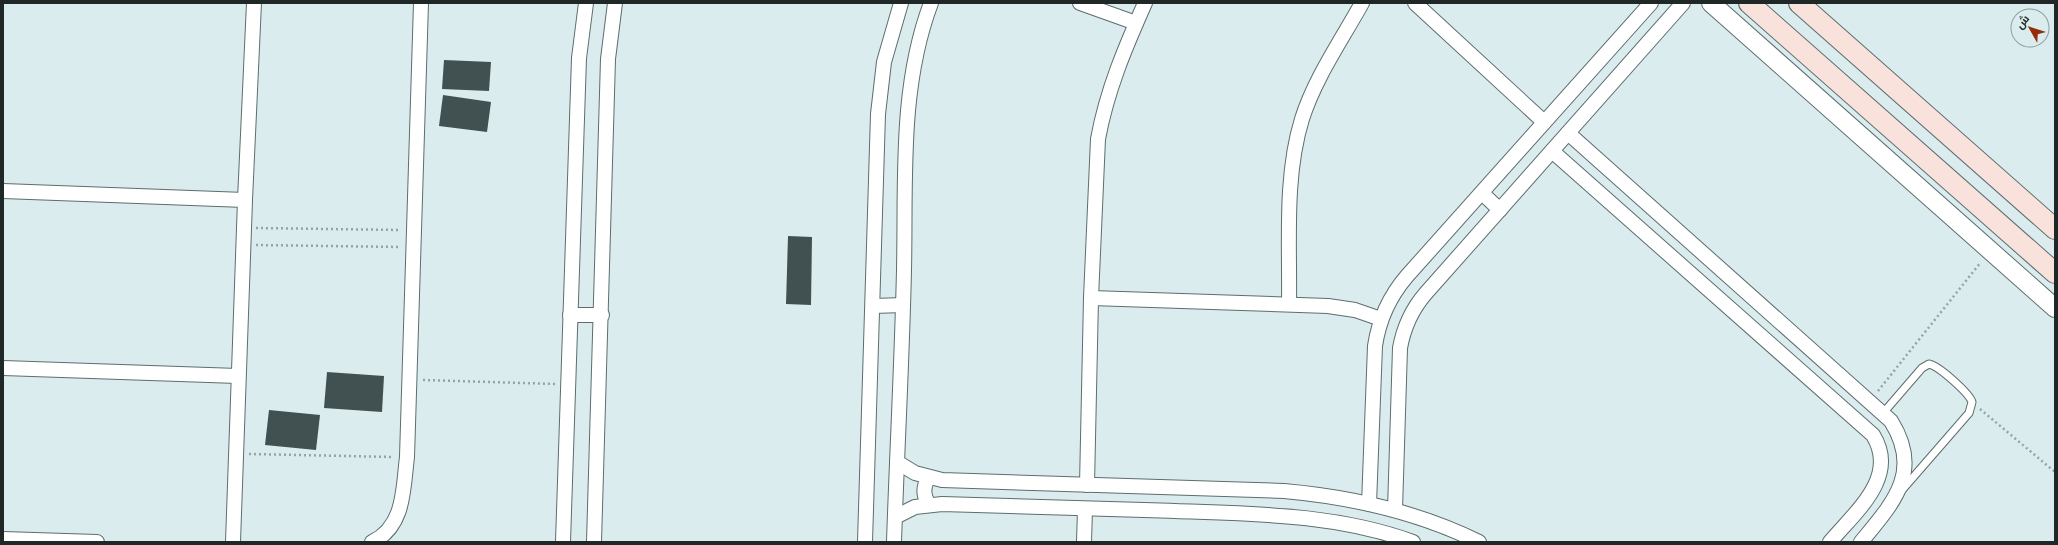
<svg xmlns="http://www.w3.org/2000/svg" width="2058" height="545" font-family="'Fira Sans',Cairo,sans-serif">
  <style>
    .building { fill: #415051 }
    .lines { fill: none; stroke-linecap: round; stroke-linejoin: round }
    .service-casing { stroke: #5d6d6e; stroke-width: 9 }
    .minor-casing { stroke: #5d6d6e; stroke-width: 16 }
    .tertiary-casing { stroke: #5d6d6e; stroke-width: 20 }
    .secondary-casing { stroke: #5d6d6e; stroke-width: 22 }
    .path { stroke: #95a3a3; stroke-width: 2.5; stroke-dasharray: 2 3; stroke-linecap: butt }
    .service { stroke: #fff; stroke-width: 7 }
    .minor { stroke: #fff; stroke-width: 14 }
    .tertiary { stroke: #fff; stroke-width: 18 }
    .secondary { stroke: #f9e2dc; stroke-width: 20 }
  </style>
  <rect width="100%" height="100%" fill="#daeced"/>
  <g class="building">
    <polygon points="444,60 491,62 489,91 442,89"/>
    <polygon points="443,95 491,102 487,132 439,126"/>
    <polygon points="788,236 812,237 811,305 786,304"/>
    <polygon points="327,372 384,376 382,412 324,408"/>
    <polygon points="269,410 320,415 316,450 265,445"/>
  </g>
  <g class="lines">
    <g class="service-casing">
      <path id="service" d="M1884,412L1922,368L1929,364C1939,366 1969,393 1972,402L1969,413L1902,490"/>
    </g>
    <g class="minor-casing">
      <g id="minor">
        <polyline points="1080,3 1136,23"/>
        <polyline points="1415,3 1544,122"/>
        <path d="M1568,133L1891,421C1923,472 1893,503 1861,542"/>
        <path d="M1552,151L1873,435C1899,477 1856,511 1830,542"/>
        <polyline points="3,191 245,200"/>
        <polyline points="1482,193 1500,210"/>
        <polyline points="1091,298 1328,306 1355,310 1381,319"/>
        <path d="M1289,304C1290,245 1284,177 1302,119C1315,78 1341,41 1362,3"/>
        <polyline points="873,306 903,305"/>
        <polyline points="570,315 602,315"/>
        <polyline points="3,368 238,376"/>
        <path d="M897,462L915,473L942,480L1284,491C1351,497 1418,512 1479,542"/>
        <path d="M928,478C923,488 923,495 929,505"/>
        <path d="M1087,485L1091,298L1098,139C1107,90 1125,48 1145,3"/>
        <path d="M1369,504L1375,346C1379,319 1389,297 1407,276L1651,3"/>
        <path d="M1395,510L1400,348C1404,326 1412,309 1426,293L1683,3"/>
        <path d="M895,517L915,507L942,504C1019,506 1097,509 1175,511C1256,514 1336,514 1413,542"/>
        <polyline points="3,539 97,542"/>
        <polyline points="233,542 245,200 254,3"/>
        <path d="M372,542C405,527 403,488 407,457L421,3"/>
        <polyline points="563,542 579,58 586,3"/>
        <polyline points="594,542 608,59 615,3"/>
        <polyline points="865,542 878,114 884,62 901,3"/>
        <path d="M894,542C897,451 902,360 904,270C906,181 899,88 931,3"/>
        <polyline points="1084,542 1085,509"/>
      </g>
    </g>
    <g class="tertiary-casing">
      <polyline id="tertiary" points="1711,3 2055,308"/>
    </g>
    <g class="secondary-casing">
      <g id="secondary">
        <polyline points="1749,3 2055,273"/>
        <polyline points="1799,3 2055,229"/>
      </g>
    </g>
    <g class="path">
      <polyline points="256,228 401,230"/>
      <polyline points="256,245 401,247"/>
      <polyline points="423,380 556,384"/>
      <polyline points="1878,391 1981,262"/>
      <polyline points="1980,409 2055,472"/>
      <polyline points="249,454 394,457"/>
    </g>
    <use href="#service" class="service"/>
    <use href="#minor" class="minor"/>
    <use href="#tertiary" class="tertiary"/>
    <use href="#secondary" class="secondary"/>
  </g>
  <rect width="2058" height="545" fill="none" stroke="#202727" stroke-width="8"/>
  <g transform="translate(2030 28) rotate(309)"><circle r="19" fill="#daeced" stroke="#909d9e"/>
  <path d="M0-3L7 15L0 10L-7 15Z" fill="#952e08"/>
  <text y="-6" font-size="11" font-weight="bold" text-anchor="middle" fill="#202727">ش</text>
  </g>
</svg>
